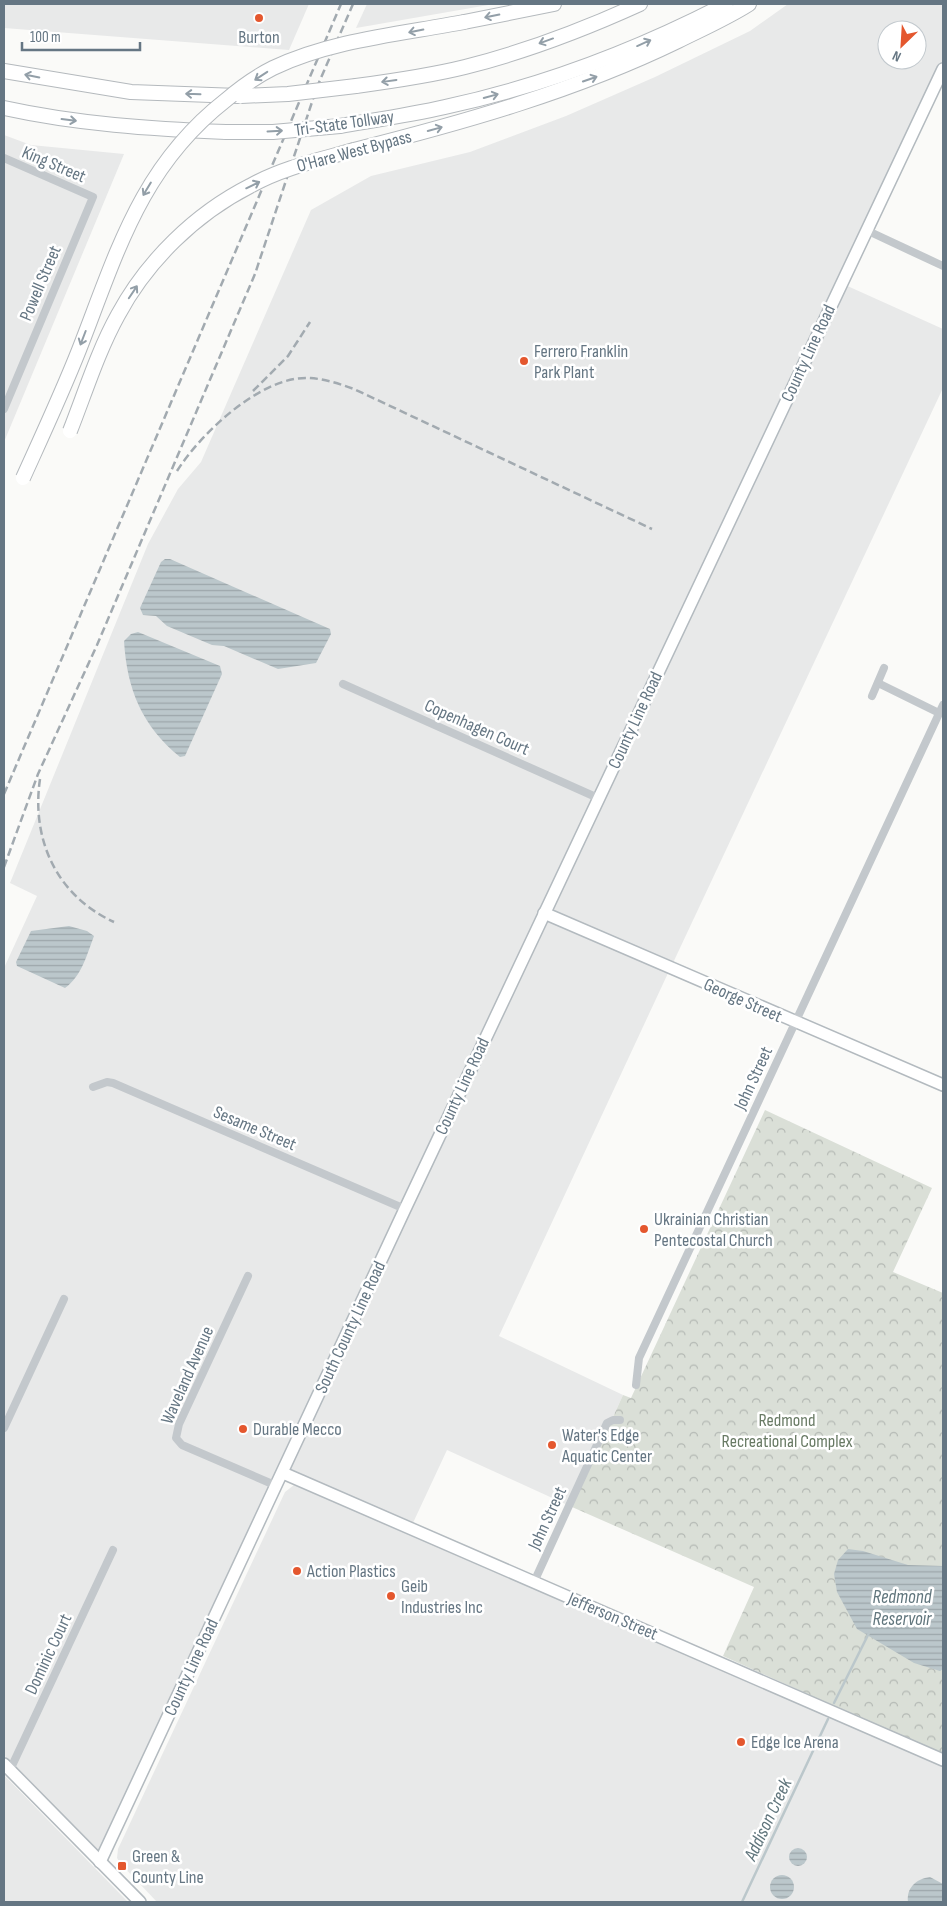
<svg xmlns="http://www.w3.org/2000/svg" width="947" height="1906" font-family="'Sofia Sans Condensed',sans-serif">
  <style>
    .built { fill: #e8e9e9; fill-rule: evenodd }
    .park { fill: url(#park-crowns) }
    .water { fill: url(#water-rules) }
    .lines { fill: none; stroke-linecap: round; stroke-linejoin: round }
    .stream { stroke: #bbc7cb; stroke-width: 2.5 }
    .secondary-casing { stroke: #b3babf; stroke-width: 14 }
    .highway-casing { stroke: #b4b9bd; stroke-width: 16 }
    .street { stroke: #c3c8cc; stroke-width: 8 }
    .secondary { stroke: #fff; stroke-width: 11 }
    .highway { stroke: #fff; stroke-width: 14 }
    .rail { stroke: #a2aab0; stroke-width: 2.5; stroke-dasharray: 8 4; stroke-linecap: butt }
    .highway-bridge-casing { stroke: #b4b9bd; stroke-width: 16; stroke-linecap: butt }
    .highway-bridge { stroke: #fff; stroke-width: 14 }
    .oneway { stroke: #939fa8 }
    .poi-dot { fill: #e4572e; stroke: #fff; stroke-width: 2 }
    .labels { text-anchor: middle; stroke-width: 5; stroke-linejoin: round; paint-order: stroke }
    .poi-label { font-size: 18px; fill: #657683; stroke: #fff; text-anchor: start }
    .street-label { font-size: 18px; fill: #657683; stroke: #fff }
    .park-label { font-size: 18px; fill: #687a64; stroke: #fff }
    .water-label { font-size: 19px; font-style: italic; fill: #60757c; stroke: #fff }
  </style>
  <defs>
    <pattern id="park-crowns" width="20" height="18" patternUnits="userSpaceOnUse" patternTransform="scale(1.25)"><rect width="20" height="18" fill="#dadfd7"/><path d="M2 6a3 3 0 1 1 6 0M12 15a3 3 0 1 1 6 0" fill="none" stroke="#b4b9b4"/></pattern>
    <pattern id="water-rules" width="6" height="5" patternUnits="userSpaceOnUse" patternTransform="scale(1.25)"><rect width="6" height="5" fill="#bbc7cb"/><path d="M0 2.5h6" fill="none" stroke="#9ca6aa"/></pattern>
  </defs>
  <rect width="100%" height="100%" fill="#fafaf8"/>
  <g class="built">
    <polygon points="4,4 309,4 289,50 4,28"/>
    <polygon points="367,4 494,4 356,28"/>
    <path d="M788,4H943V60L97,1856L4,1755V968L37,896L10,883L148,544L178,489L201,462L311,210L371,176L470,152L566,116L655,77L750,31ZM887,30H917V60H887Z"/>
    <polygon points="4,135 31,145 124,154 4,442"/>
    <polygon points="843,284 943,329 943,388 672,965 550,912"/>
    <polygon points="548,917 669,971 499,1336 623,1395 572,1507 447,1450 412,1525 287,1472"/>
    <polygon points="294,1485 943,1764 943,1902 157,1902 120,1863 117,1858 118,1849 285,1492"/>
    <polygon points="4,1774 4,1775 128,1902 4,1902"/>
  </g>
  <polygon class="park" points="765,1110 932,1188 893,1272 943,1293 943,1755 723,1656 754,1587 572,1507 623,1395 631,1398"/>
  <g class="water">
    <polygon points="165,559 170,559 330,629 331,634 316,663 278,669 224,646 212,645 167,626 156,616 143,615 140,608 161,562"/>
    <path d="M138,632L220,666L222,674L185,756L180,757C142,726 127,690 124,641L131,634Z"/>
    <path d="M69,926L87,931L94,936C87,954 82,976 65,988L17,966L16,962L31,931Z"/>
    <polygon points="848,1549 863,1551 908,1565 943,1566 943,1669 940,1671 914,1663 857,1629 837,1592 834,1574 838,1560"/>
    <circle cx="798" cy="1857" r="9"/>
    <circle cx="782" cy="1887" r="12"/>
    <path d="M930,1877L943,1884V1902H908C906,1888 916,1879 930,1877Z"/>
  </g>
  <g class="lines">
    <g class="stream">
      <polyline points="834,1703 869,1633"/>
      <polyline points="742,1902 828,1719"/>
    </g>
    <g class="secondary-casing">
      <g id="secondary">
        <polyline points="544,913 943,1085"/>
        <polyline points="283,1473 943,1760"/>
        <polyline points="4,1764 140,1902"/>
        <polyline points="100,1862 405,1209 943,69"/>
      </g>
    </g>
    <g class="highway-casing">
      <g id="highway">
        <polyline points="464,22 554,4"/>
        <polyline points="4,71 131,92 238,96"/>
        <path d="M356,86C393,81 429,76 465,67C525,52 585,29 640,4"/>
        <path d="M4,108C77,124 151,129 226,132"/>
        <path d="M340,126C375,120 410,115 445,107C543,86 637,50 726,4"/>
        <path d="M354,150C465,122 575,91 678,41C702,29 727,18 749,4"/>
      </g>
    </g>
    <g class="street">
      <polyline points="4,158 93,197 4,409"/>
      <polyline points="866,230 943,266"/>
      <polyline points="878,683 939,713"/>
      <polyline points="343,684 598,798"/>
      <polyline points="872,696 884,668"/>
      <polyline points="93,1087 107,1082 113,1083 405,1209"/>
      <polyline points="248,1276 179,1424 176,1438 182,1445 277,1486"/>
      <polyline points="636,1385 639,1358 943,705"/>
      <polyline points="4,1428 64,1299"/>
      <polyline points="534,1582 607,1423 613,1420 620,1420"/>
      <polyline points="10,1770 113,1550"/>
    </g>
    <use href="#secondary" class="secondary"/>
    <use href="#highway" class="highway"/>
    <g class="rail">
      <polyline points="253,391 288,356 310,322"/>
      <path d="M177,471C201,433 262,375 310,378C325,379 340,384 354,389L652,529"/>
      <path d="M40,779C31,840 57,896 114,922"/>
      <polyline points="4,794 341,4"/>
      <polyline points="4,867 38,774 97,645 255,274 317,87 353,4"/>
    </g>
    <g class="highway-bridge-casing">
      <g id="highway-bridge">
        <polyline points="241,96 288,94 356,86"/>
        <polyline points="226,132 273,132 340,126"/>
        <path d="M70,431C85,393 98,351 118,315C147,261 195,214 250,186C282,168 319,160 354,150"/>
        <path d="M23,478C42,436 62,393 79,350C117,253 140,167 226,100C240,88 257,76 273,68C332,40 401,34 464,22"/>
      </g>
    </g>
    <use href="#highway-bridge" class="highway-bridge"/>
  </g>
  <defs><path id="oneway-shaft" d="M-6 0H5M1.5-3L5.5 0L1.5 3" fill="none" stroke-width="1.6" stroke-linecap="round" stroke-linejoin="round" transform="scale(1.25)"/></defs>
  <g class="oneway">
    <use href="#oneway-shaft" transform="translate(492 16) rotate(169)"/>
    <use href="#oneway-shaft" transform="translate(416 31) rotate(169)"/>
    <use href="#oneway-shaft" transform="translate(546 41) rotate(160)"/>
    <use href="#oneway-shaft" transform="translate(644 43) rotate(-24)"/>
    <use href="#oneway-shaft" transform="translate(32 76) rotate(-169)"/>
    <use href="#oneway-shaft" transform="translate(261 76) rotate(147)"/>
    <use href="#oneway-shaft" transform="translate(590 79) rotate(-19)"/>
    <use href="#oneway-shaft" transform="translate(389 81) rotate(172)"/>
    <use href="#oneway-shaft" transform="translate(193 94) rotate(-178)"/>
    <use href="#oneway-shaft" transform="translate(491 96) rotate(-15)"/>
    <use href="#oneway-shaft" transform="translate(69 120) rotate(7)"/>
    <use href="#oneway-shaft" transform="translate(435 129) rotate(-15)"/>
    <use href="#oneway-shaft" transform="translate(275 131) rotate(-3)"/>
    <use href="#oneway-shaft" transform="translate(253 185) rotate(-26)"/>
    <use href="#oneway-shaft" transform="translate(147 189) rotate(121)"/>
    <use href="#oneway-shaft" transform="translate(133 292) rotate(-56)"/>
    <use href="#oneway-shaft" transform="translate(83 338) rotate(111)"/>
  </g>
  <g class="poi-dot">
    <circle cx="259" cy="18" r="5"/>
    <circle cx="524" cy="361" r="5"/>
    <circle cx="644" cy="1229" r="5"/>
    <circle cx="243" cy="1429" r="5"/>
    <circle cx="552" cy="1445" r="5"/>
    <circle cx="297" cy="1571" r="5"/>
    <circle cx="391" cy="1596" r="5"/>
    <circle cx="741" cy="1742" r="5"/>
    <rect x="117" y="1861" width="10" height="10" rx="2.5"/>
  </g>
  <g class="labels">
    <g class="poi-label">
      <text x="259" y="43" text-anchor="middle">Burton</text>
      <text x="534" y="357">Ferrero Franklin<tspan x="534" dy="21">Park Plant</tspan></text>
      <text x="654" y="1225">Ukrainian Christian<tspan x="654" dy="21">Pentecostal Church</tspan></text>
      <text x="253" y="1435">Durable Mecco</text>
      <text x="562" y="1441">Water's Edge<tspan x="562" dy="21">Aquatic Center</tspan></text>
      <text x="307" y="1577">Action Plastics</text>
      <text x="401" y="1592">Geib<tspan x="401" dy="21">Industries Inc</tspan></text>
      <text x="751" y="1748">Edge Ice Arena</text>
      <text x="132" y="1862">Green &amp;<tspan x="132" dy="21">County Line</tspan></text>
    </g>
    <g class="street-label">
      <text transform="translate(344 123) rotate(-8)" y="6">Tri-State Tollway</text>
      <text transform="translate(354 151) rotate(-15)" y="6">O'Hare West Bypass</text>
      <text transform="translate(54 164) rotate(23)" y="6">King Street</text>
      <text transform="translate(40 283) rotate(-67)" y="6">Powell Street</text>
      <text transform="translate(808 353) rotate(-65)" y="6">County Line Road</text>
      <text transform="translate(635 720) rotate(-65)" y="6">County Line Road</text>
      <text transform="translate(477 727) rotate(24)" y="6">Copenhagen Court</text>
      <text transform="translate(743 1000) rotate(24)" y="6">George Street</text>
      <text transform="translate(753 1078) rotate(-65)" y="6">John Street</text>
      <text transform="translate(462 1086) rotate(-65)" y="6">County Line Road</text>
      <text transform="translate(255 1128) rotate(23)" y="6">Sesame Street</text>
      <text transform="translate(350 1327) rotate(-65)" y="6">South County Line Road</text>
      <text transform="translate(187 1375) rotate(-66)" y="6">Waveland Avenue</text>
      <text transform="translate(547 1518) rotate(-65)" y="6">John Street</text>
      <text transform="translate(613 1616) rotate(23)" y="6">Jefferson Street</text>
      <text transform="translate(48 1654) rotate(-65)" y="6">Dominic Court</text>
      <text transform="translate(191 1667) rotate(-65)" y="6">County Line Road</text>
    </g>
    <g class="park-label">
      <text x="787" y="1426">Redmond<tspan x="787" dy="21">Recreational Complex</tspan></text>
    </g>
    <g class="water-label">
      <text x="902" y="1603">Redmond<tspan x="902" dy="22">Reservoir</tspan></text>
      <text transform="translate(767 1819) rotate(-65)" y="7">Addison Creek</text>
    </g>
  </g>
  <rect width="947" height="1906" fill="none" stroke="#657683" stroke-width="10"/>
  <g transform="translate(902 45) rotate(205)"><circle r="24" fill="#ffffff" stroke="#c1c8cd"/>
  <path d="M0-4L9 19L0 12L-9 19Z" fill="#e4572e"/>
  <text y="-8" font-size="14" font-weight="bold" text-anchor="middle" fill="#657683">N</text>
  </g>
  <path d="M22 42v8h118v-8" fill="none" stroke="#657683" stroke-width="2.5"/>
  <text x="30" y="42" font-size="15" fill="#657683" stroke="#ffffff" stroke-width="4" paint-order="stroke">100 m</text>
</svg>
